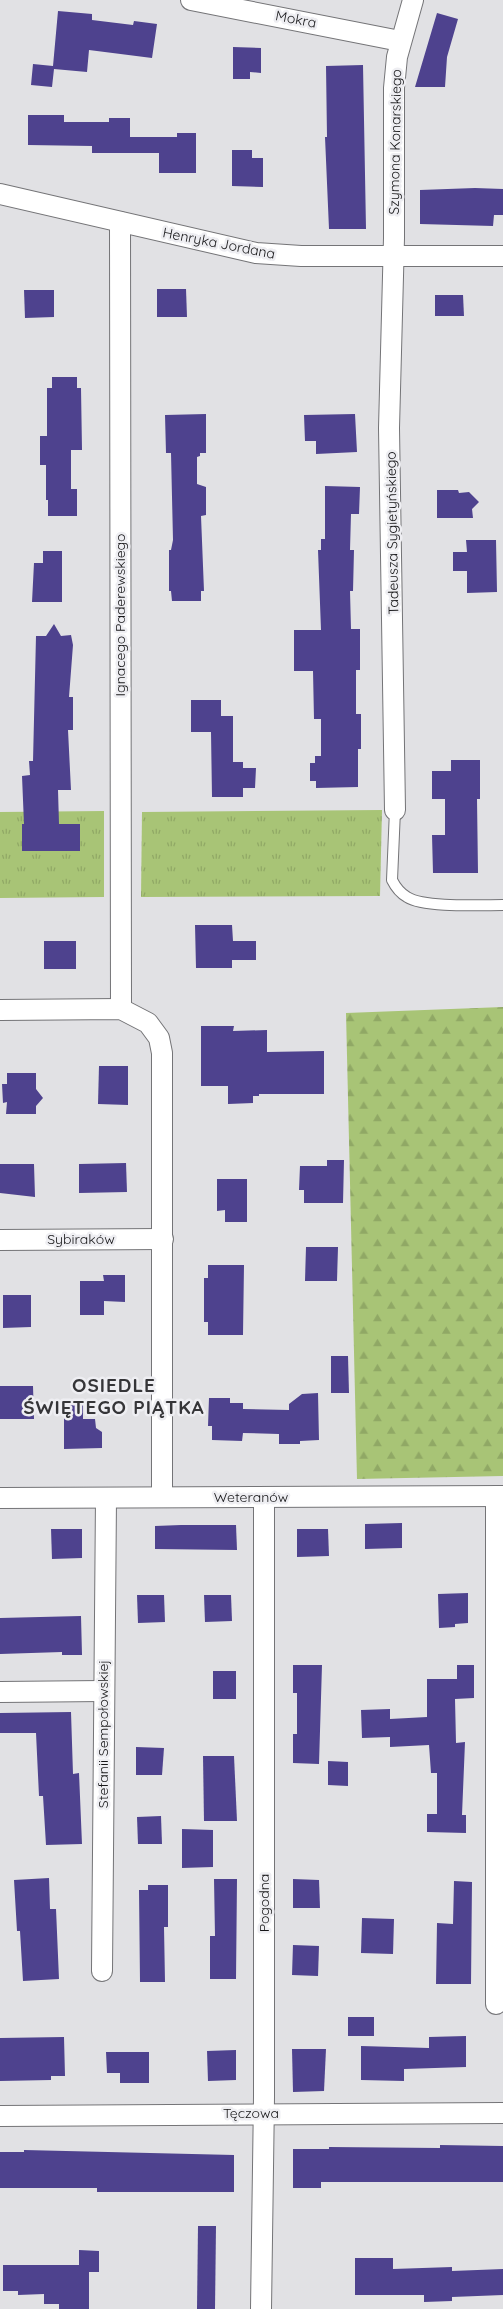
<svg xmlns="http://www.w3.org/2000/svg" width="503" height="2309" font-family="Quicksand,sans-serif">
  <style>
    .grass { fill: url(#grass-tufts) }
    .forest { fill: url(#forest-firs) }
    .building { fill: #4e428e }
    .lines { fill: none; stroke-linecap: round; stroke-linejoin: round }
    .service-casing { stroke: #747477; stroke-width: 12 }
    .minor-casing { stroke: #747477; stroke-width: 22 }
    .service { stroke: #fff; stroke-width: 10 }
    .minor { stroke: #fff; stroke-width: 20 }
    .labels { text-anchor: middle; stroke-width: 5; stroke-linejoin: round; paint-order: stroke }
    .street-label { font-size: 14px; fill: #161618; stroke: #eeeef2 }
    .district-label { font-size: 19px; font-weight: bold; letter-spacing: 1px; fill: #353538; stroke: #eeeef2 }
  </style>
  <defs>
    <pattern id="grass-tufts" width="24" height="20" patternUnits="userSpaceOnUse" patternTransform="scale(1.25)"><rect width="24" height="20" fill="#a8c476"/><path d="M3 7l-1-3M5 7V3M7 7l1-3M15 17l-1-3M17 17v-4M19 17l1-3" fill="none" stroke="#90a865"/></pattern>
    <pattern id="forest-firs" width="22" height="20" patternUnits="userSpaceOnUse" patternTransform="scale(1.25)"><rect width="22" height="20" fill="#a8c476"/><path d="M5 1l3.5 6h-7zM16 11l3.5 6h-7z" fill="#90a865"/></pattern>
  </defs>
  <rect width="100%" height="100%" fill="#e1e1e4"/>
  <g class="grass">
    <polygon points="382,810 380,896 141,897 142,812"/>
    <polygon points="104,811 104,897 0,898 0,812"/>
  </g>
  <polygon class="forest" points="503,1007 503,1476 357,1479 346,1013"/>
  <g class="building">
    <polygon points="58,11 92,14 92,20 133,25 134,21 157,24 152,58 89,50 87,72 54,69 52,87 31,85 33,64 53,66"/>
    <polygon points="437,13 458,19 447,57 445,87 415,87"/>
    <polygon points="233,47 261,48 261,73 250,72 250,79 233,79"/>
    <polygon points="363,65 366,229 329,229 325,137 327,137 326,66"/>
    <polygon points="28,115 64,115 64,122 109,122 109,118 130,118 130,137 177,137 177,133 196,133 196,173 159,173 159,153 92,153 92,146 28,145"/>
    <polygon points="232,150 252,150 252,158 263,158 263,187 232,186"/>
    <polygon points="475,188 503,189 503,215 494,215 493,226 420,224 420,190"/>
    <polygon points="157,289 186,289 187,317 157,317"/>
    <polygon points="24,290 54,290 54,317 25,318"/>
    <polygon points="435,295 463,295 464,316 435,316"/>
    <polygon points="52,377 77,377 77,388 81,388 82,450 71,450 71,489 77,489 77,516 48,516 48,500 46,500 46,465 40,465 40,436 47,436 47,388 52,388"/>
    <polygon points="206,414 206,453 200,453 200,456 197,457 197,484 206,487 206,515 201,516 204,591 201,591 201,601 172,601 171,591 169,591 169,550 171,550 173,540 171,453 166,453 165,415"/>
    <polygon points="355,414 357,452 316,454 316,441 305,441 304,415"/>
    <polygon points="325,486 360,487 359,514 351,514 350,550 354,550 353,591 350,591 351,629 360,629 360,670 356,670 356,714 361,714 361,749 358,749 358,787 316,788 316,781 310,781 310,763 315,763 315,756 321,756 321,719 314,719 313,671 294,671 294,630 321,630 318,550 321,550 321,539 325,539"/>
    <polygon points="437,490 458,490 459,493 469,492 479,502 472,509 473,518 437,518"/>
    <polygon points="466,540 496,540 497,592 467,593 467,571 453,571 453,552 467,552"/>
    <polygon points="43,551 62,551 62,602 32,602 34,563 43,563"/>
    <polygon points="54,624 61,636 71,635 73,645 69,697 73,697 73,730 68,730 71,790 58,790 59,824 80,824 80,851 22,851 22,824 24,824 22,776 30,775 29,761 33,761 36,636 46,636"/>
    <polygon points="191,700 221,700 221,716 233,716 233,762 243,762 243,768 256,768 255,788 243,788 243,797 212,797 211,732 191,732"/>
    <polygon points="451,760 480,760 480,799 477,799 478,873 433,873 432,835 445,835 445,799 432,799 432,771 451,771"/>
    <polygon points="195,925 232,925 233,941 256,941 256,960 232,960 232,968 196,968"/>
    <rect x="44" y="941" width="32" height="28"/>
    <polygon points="201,1026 234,1026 233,1031 267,1030 267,1052 324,1051 324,1094 259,1094 259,1096 253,1096 253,1103 228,1104 228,1086 201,1086"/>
    <polygon points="99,1066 128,1066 128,1105 98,1104"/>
    <polygon points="7,1073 36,1073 36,1089 43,1098 36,1106 36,1114 6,1114 7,1102 3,1103 2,1084 7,1084"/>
    <polygon points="327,1160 344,1160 343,1203 304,1203 304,1190 299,1190 300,1166 327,1166"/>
    <polygon points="126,1163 127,1192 79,1193 79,1164"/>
    <polygon points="0,1164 34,1164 35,1197 0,1193"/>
    <polygon points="217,1179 247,1179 247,1222 225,1222 225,1210 217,1211"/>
    <polygon points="306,1247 338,1247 337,1281 305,1281"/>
    <polygon points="208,1265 244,1265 243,1335 208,1335 208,1322 204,1322 204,1278 208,1278"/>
    <polygon points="103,1275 125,1275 125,1302 104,1301 104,1315 80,1315 80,1281 104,1281"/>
    <polygon points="3,1295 31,1295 31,1327 3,1328"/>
    <polygon points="331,1356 348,1356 349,1393 331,1393"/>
    <polygon points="0,1386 33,1386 34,1419 0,1419"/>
    <polygon points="318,1393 319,1440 300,1441 300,1444 279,1444 279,1434 243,1433 242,1441 212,1440 212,1426 208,1426 209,1398 230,1398 230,1403 243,1403 243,1409 289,1410 289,1404 302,1394"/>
    <polygon points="83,1403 83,1419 95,1419 96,1428 102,1432 102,1448 64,1449 64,1404"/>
    <polygon points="402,1523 402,1548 365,1549 365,1524"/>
    <polygon points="181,1525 236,1525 237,1550 155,1549 155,1526"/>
    <polygon points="51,1529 82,1529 82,1558 52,1559"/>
    <polygon points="297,1529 328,1529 329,1556 297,1557"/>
    <polygon points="468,1593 468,1623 455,1624 455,1627 439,1628 438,1594"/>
    <polygon points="137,1595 164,1595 165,1622 138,1623"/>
    <polygon points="204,1595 231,1595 232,1621 205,1622"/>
    <polygon points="81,1616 82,1655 62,1655 62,1652 0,1654 0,1618"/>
    <polygon points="293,1665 322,1665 319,1764 293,1763 293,1734 297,1734 297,1693 293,1693"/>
    <polygon points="457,1665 474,1665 474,1698 455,1699 456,1743 465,1742 462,1815 466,1815 466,1833 427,1832 427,1814 437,1814 437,1773 431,1773 429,1745 390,1747 390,1737 362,1738 361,1710 390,1709 390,1719 427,1717 427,1679 457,1679"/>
    <rect x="213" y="1671" width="23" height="28"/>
    <polygon points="71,1712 73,1774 79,1773 82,1844 46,1845 43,1796 39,1796 36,1733 0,1733 0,1713"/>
    <polygon points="136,1747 164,1748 162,1775 136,1775"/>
    <polygon points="203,1756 234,1756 237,1821 204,1821"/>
    <polygon points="328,1761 348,1762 348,1786 328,1785"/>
    <polygon points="161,1816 162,1844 138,1844 137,1817"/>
    <polygon points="182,1829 213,1830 213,1867 182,1868"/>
    <polygon points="49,1878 50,1909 56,1909 59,1979 23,1981 20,1931 17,1931 14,1880"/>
    <polygon points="214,1879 237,1879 236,1979 210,1979 210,1936 215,1936"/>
    <polygon points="293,1879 319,1880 320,1908 293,1908"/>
    <polygon points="454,1881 472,1882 471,1984 436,1984 437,1923 453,1924"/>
    <polygon points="148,1885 168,1885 168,1927 164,1927 165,1982 140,1982 139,1890 148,1890"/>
    <polygon points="362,1918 394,1919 393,1954 361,1953"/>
    <polygon points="293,1945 319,1946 318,1976 292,1975"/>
    <rect x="348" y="2017" width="26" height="19"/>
    <polygon points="466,2036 466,2067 404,2069 404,2081 361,2080 361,2046 429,2048 429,2037"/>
    <polygon points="64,2037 65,2076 51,2076 51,2080 0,2081 0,2038"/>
    <polygon points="292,2049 326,2049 324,2091 293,2092"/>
    <polygon points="236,2050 236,2080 208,2081 207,2051"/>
    <polygon points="106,2052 149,2052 149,2083 120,2083 120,2073 107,2073"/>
    <polygon points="440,2145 503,2146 503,2182 321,2182 321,2188 293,2188 293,2149 329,2149 329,2147 440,2148"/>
    <polygon points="24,2150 234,2155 234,2192 97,2192 97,2188 0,2188 0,2152 24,2152"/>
    <polygon points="198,2226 216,2226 215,2309 197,2309"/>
    <polygon points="79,2250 99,2251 99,2272 89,2272 89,2309 59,2309 59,2304 44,2304 44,2294 18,2295 18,2291 3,2291 3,2265 79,2265"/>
    <polygon points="355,2258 393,2258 393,2269 452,2267 452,2271 503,2269 503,2295 452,2297 452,2301 424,2302 424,2295 355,2295"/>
  </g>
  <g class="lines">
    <g class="service-casing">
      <path id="service" d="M395,810L392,880C396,888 400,893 407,897C424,908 481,905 503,905"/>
    </g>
    <g class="minor-casing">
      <g id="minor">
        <polyline points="191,0 400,41"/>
        <polyline points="0,194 256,253 301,256 503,256"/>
        <polyline points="120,222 121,1009"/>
        <polyline points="395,810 389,428 394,238 394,88 397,57 413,0"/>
        <polyline points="0,1010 121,1009 148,1023 159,1038 162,1053 162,1497"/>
        <polyline points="0,1240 163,1239"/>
        <polyline points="496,1496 496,2004"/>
        <polyline points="0,1498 503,1496"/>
        <polyline points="0,1692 103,1691"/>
        <polyline points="102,1971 106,1498"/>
        <polyline points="0,2116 503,2113"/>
        <polyline points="261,2309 264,2097 264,1497"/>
      </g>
    </g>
    <use href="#service" class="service"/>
    <use href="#minor" class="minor"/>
  </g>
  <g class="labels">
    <g class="street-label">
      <text transform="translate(296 19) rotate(11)" y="5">Mokra</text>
      <text transform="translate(395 142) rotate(-89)" y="5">Szymona Konarskiego</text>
      <text transform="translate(219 243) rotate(11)" y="5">Henryka Jordana</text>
      <text transform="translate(392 533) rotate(-91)" y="5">Tadeusza Sygietyńskiego</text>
      <text transform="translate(120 615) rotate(-90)" y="5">Ignacego Paderewskiego</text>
      <text x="81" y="1244">Sybiraków</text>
      <text x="251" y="1502">Weteranów</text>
      <text transform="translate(103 1734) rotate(-90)" y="5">Stefanii Sempołowskiej</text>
      <text transform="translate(264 1903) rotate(-90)" y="5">Pogodna</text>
      <text x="251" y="2118">Tęczowa</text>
    </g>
    <g class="district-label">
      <text x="114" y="1392">OSIEDLE<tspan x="114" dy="22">ŚWIĘTEGO PIĄTKA</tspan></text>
    </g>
  </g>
</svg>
